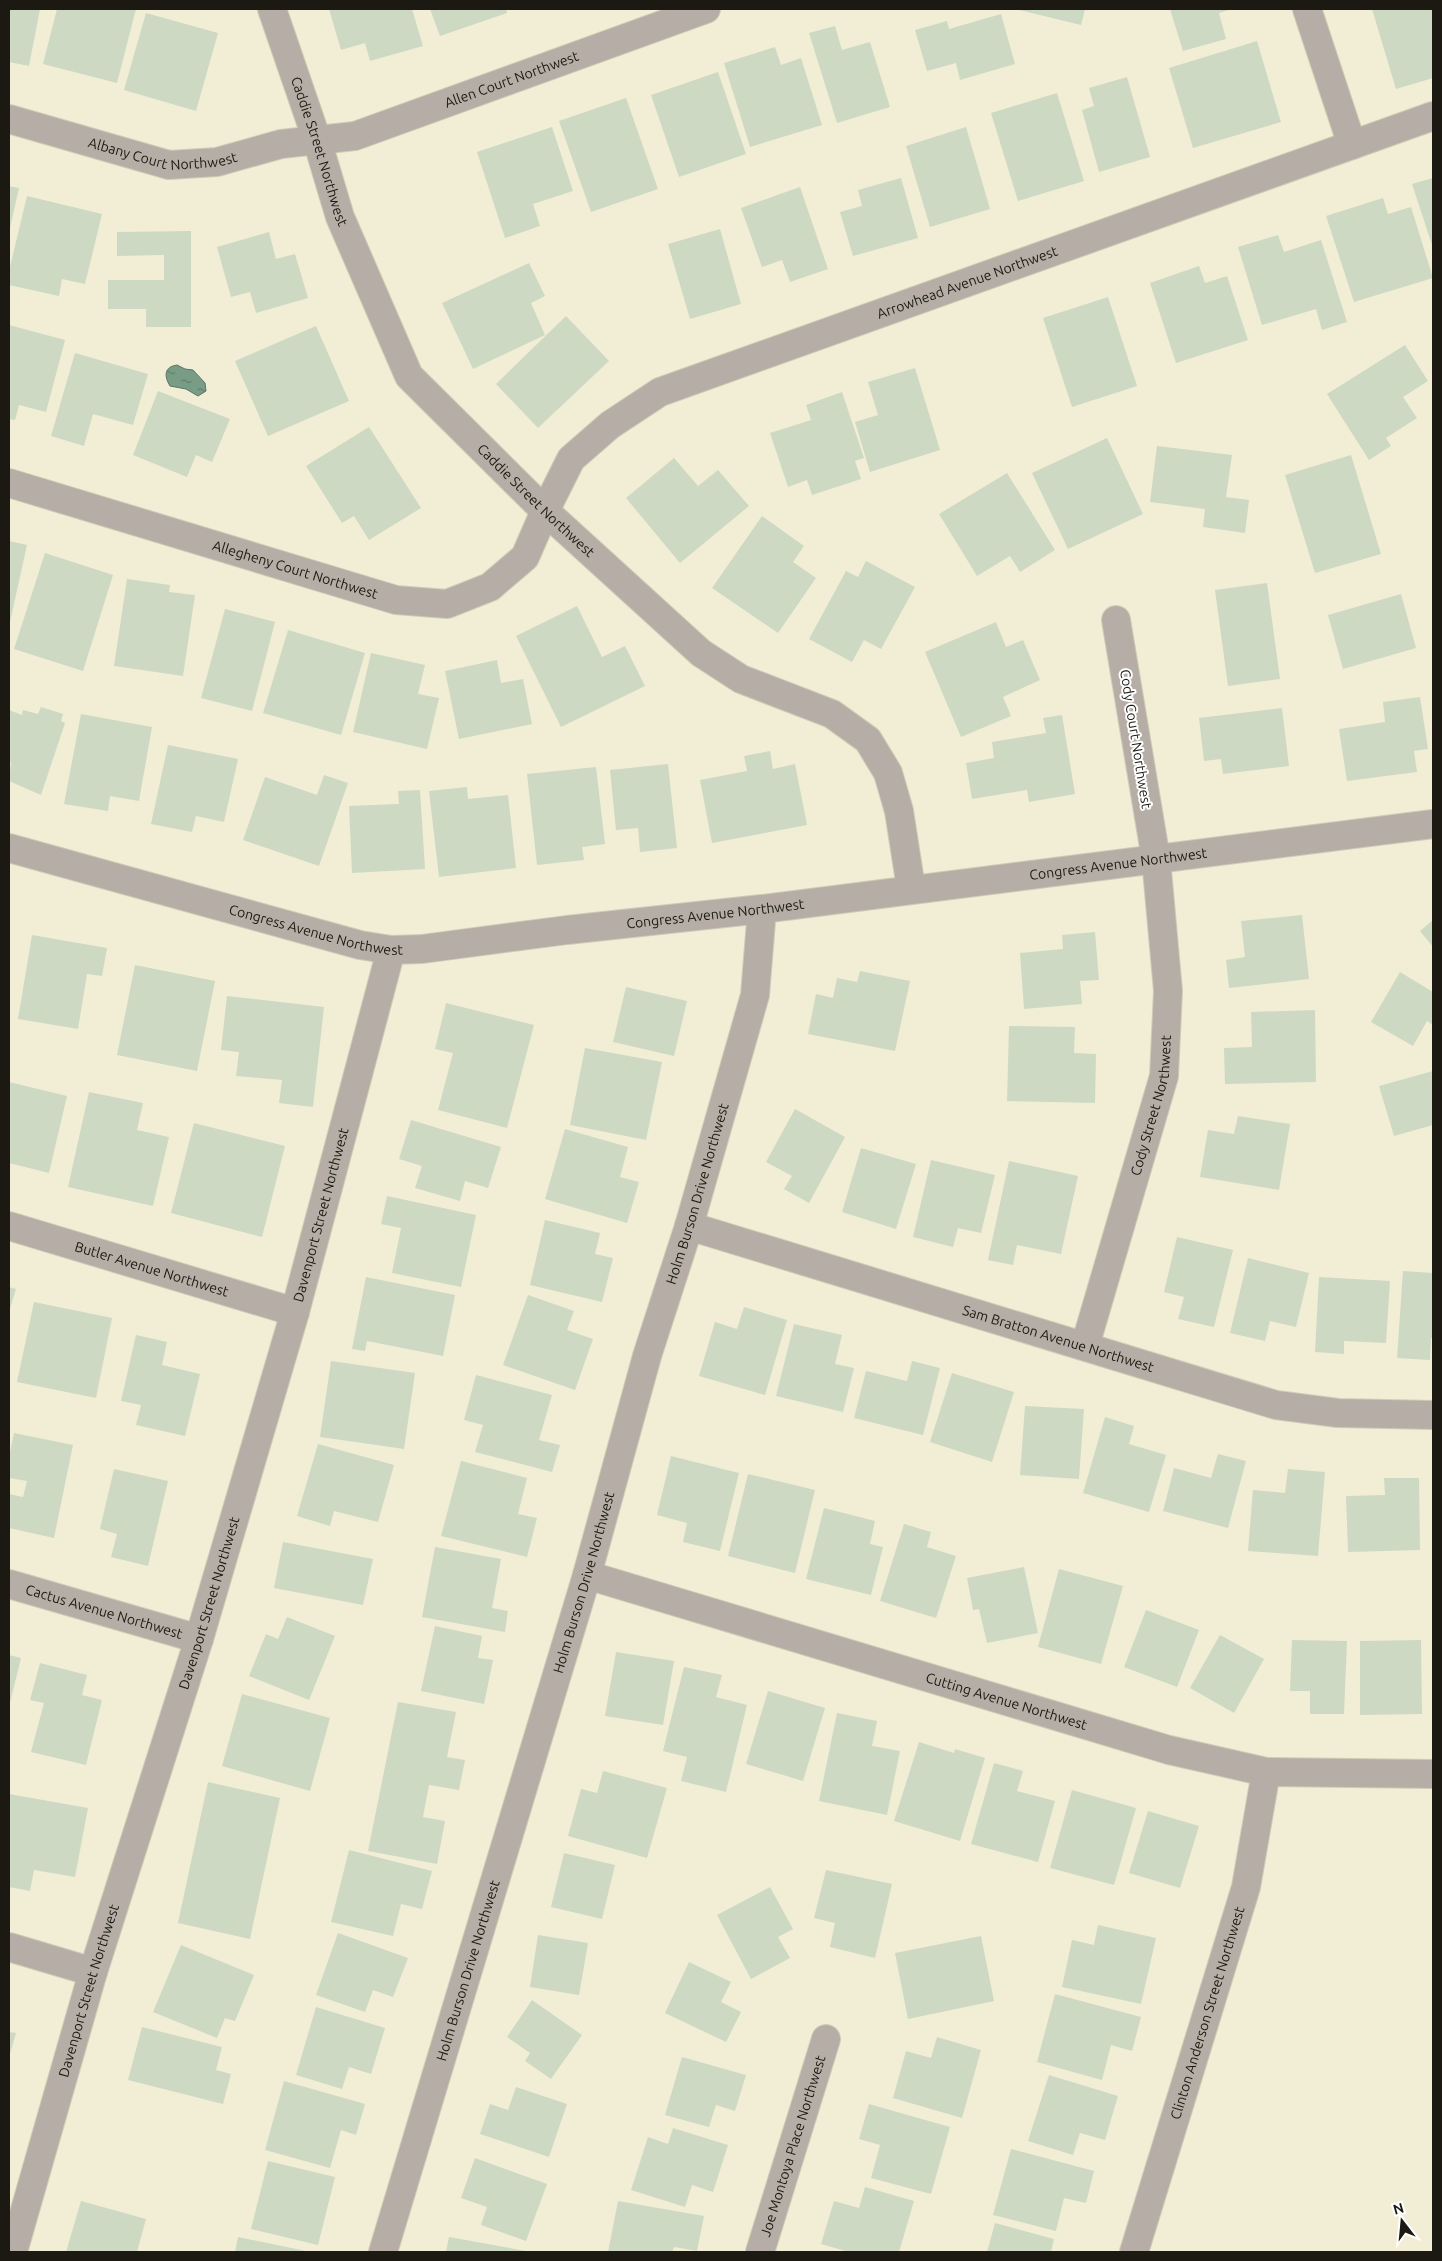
<svg xmlns="http://www.w3.org/2000/svg" width="1442" height="2261" font-family="Ubuntu,sans-serif">
  <style>
    .water { fill: url(#water-ripples); stroke: #5c7562 }
    .building { fill: #ced9c3 }
    .lines { fill: none; stroke-linecap: round; stroke-linejoin: round }
    .minor-casing { stroke: #cfccb6; stroke-width: 30 }
    .minor { stroke: #b6aea6; stroke-width: 28 }
    .labels { text-anchor: middle; stroke-width: 4; stroke-linejoin: round; paint-order: stroke }
    .street-label { font-size: 14px; fill: #1b1911; stroke: #fff }
  </style>
  <defs>
    <pattern id="water-ripples" width="26" height="14" patternUnits="userSpaceOnUse" patternTransform="scale(1.25)"><rect width="26" height="14" fill="#789c85"/><path d="M2 4q2-2 4 0t4 0M15 11q2-2 4 0t4 0" fill="none" stroke="#627e6b"/></pattern>
  </defs>
  <rect width="100%" height="100%" fill="#f1eed5"/>
  <path class="water" d="M177,365L185,369L193,370L205,383L206,391L198,396L186,389L170,386C164,376 164,367 177,365Z"/>
  <g class="building">
    <polygon points="9,9 40,9 29,66 9,62"/>
    <polygon points="57,9 136,9 117,83 43,64"/>
    <polygon points="329,9 412,9 423,46 370,61 365,43 341,50"/>
    <polygon points="430,9 506,9 507,13 440,36"/>
    <polygon points="1015,9 1085,9 1081,25"/>
    <polygon points="1170,9 1232,9 1219,13 1226,39 1183,51"/>
    <polygon points="1372,9 1433,9 1433,78 1396,89"/>
    <polygon points="146,13 218,33 196,111 124,90"/>
    <polygon points="1001,14 1015,64 960,80 956,63 927,71 915,30 947,21 949,29"/>
    <polygon points="835,26 842,50 870,42 890,107 837,123 809,33"/>
    <polygon points="1257,41 1281,122 1193,148 1169,68"/>
    <polygon points="775,47 781,65 801,58 822,125 750,147 724,63"/>
    <polygon points="718,72 746,154 679,177 651,95"/>
    <polygon points="1127,77 1150,157 1099,172 1082,110 1094,106 1089,88"/>
    <polygon points="1057,93 1084,181 1018,201 991,113"/>
    <polygon points="626,98 658,189 591,212 559,121"/>
    <polygon points="552,127 573,191 533,204 540,226 505,238 477,152"/>
    <polygon points="966,127 990,209 930,227 906,146"/>
    <polygon points="901,178 918,238 853,256 840,212 862,206 858,190"/>
    <polygon points="1433,178 1433,248 1412,184"/>
    <polygon points="9,186 19,188 10,228 9,228"/>
    <polygon points="800,187 828,269 790,282 782,260 762,267 741,208"/>
    <polygon points="27,196 102,214 85,284 62,279 59,296 9,285 9,271"/>
    <polygon points="1383,198 1388,214 1411,207 1433,278 1354,302 1326,216"/>
    <polygon points="720,229 741,304 690,319 668,244"/>
    <polygon points="191,231 191,327 146,327 146,309 108,309 108,280 164,280 164,255 117,256 117,232"/>
    <polygon points="269,232 276,259 295,254 308,298 256,313 250,292 231,297 217,247"/>
    <polygon points="1278,235 1284,252 1321,240 1347,322 1322,330 1316,309 1262,325 1238,247"/>
    <polygon points="529,263 545,296 531,303 545,335 473,369 442,303"/>
    <polygon points="1199,266 1205,283 1227,276 1248,340 1176,363 1150,283"/>
    <polygon points="1108,297 1137,386 1072,407 1043,318"/>
    <polygon points="566,316 609,361 538,428 496,384"/>
    <polygon points="9,325 65,340 46,412 19,405 15,420 9,419"/>
    <polygon points="316,326 349,401 268,436 235,361"/>
    <polygon points="1405,345 1428,381 1403,397 1417,418 1386,438 1391,446 1369,460 1327,394"/>
    <polygon points="75,353 148,374 133,425 93,414 84,446 51,436"/>
    <polygon points="915,368 940,450 870,472 855,422 878,415 868,382"/>
    <polygon points="158,391 230,419 212,462 196,455 187,477 133,455"/>
    <polygon points="842,392 864,458 855,461 861,479 812,495 807,480 788,487 770,433 811,420 806,405"/>
    <polygon points="369,427 421,508 369,540 354,516 342,523 306,466"/>
    <polygon points="1107,438 1143,514 1068,549 1032,473"/>
    <polygon points="1157,446 1232,455 1226,497 1249,500 1245,533 1203,527 1205,509 1150,502"/>
    <polygon points="1351,455 1381,554 1315,573 1285,475"/>
    <polygon points="674,458 698,486 718,470 749,506 680,563 626,498"/>
    <polygon points="1007,473 1055,550 1020,572 1010,556 977,576 939,514"/>
    <polygon points="762,516 804,546 793,562 816,578 778,633 712,588"/>
    <polygon points="9,541 27,545 10,622 9,622"/>
    <polygon points="45,553 113,575 83,671 14,649"/>
    <polygon points="866,561 915,587 881,649 864,640 852,662 809,639 846,571 858,577"/>
    <polygon points="127,579 170,585 169,592 195,595 183,676 114,666"/>
    <polygon points="1267,583 1280,679 1228,686 1215,590"/>
    <polygon points="1401,594 1416,648 1343,669 1328,615"/>
    <polygon points="577,606 602,657 625,646 645,686 561,727 516,636"/>
    <polygon points="225,609 275,622 252,711 201,698"/>
    <polygon points="996,622 1006,647 1023,640 1040,680 1003,697 1011,716 961,737 925,652"/>
    <polygon points="288,630 365,653 341,735 263,713"/>
    <polygon points="371,653 425,665 418,694 439,698 427,749 353,732"/>
    <polygon points="497,660 501,683 523,679 532,724 459,739 445,671"/>
    <polygon points="1420,697 1428,749 1414,751 1417,772 1347,781 1339,729 1385,722 1383,702"/>
    <polygon points="41,707 63,714 61,721 65,723 41,795 9,781 11,762 9,762 9,710 22,715 23,710 38,714"/>
    <polygon points="1282,708 1289,766 1223,774 1221,759 1204,761 1199,718"/>
    <polygon points="81,714 152,727 139,801 110,796 108,811 64,804"/>
    <polygon points="1062,715 1075,794 1029,802 1027,790 972,799 966,763 994,758 992,742 1046,733 1043,718"/>
    <polygon points="168,745 238,759 224,822 196,816 192,832 151,824"/>
    <polygon points="770,751 773,769 795,764 807,825 712,843 700,780 747,771 744,756"/>
    <polygon points="668,764 677,848 640,852 638,828 616,830 610,770"/>
    <polygon points="596,767 605,844 582,847 584,860 537,865 527,774"/>
    <polygon points="324,775 348,783 319,866 243,840 265,777 317,795"/>
    <polygon points="467,787 468,799 508,795 516,868 439,877 429,791"/>
    <polygon points="420,790 425,869 352,873 349,806 399,804 398,791"/>
    <polygon points="1302,915 1309,979 1229,988 1226,960 1245,957 1241,921"/>
    <polygon points="1433,920 1433,947 1420,931"/>
    <polygon points="1095,932 1099,980 1080,981 1082,1004 1024,1009 1020,953 1063,949 1062,935"/>
    <polygon points="32,935 107,948 102,976 87,974 78,1029 18,1019"/>
    <polygon points="135,965 215,981 197,1071 117,1055"/>
    <polygon points="860,971 910,981 895,1051 808,1034 816,994 833,998 837,978 857,982"/>
    <polygon points="1400,972 1433,992 1433,1025 1427,1021 1413,1046 1371,1022"/>
    <polygon points="626,987 687,1001 674,1056 613,1042"/>
    <polygon points="227,996 324,1007 313,1107 279,1103 282,1080 236,1076 239,1052 221,1050"/>
    <polygon points="446,1003 534,1025 507,1128 438,1110 453,1053 435,1049"/>
    <polygon points="1315,1010 1316,1082 1225,1084 1224,1048 1252,1047 1251,1012"/>
    <polygon points="1009,1026 1075,1027 1074,1053 1096,1054 1095,1103 1007,1101"/>
    <polygon points="585,1048 662,1062 646,1140 570,1125"/>
    <polygon points="1433,1071 1433,1125 1394,1136 1379,1086"/>
    <polygon points="9,1082 67,1096 49,1173 9,1163"/>
    <polygon points="89,1092 143,1103 137,1130 169,1137 153,1206 68,1187"/>
    <polygon points="795,1109 845,1137 809,1203 784,1189 792,1176 766,1162"/>
    <polygon points="1238,1116 1290,1124 1279,1190 1200,1177 1208,1130 1234,1134"/>
    <polygon points="411,1120 501,1147 488,1188 465,1181 460,1201 415,1188 422,1166 399,1159"/>
    <polygon points="194,1123 285,1146 262,1237 171,1213"/>
    <polygon points="565,1129 628,1147 620,1177 639,1182 627,1223 545,1199"/>
    <polygon points="861,1148 916,1164 896,1229 842,1212"/>
    <polygon points="931,1160 995,1175 981,1233 958,1228 953,1247 913,1237"/>
    <polygon points="1009,1161 1078,1176 1061,1254 1017,1245 1013,1265 988,1260"/>
    <polygon points="387,1196 476,1215 461,1287 392,1273 401,1228 381,1224"/>
    <polygon points="545,1220 600,1233 595,1254 613,1258 602,1302 530,1285"/>
    <polygon points="1177,1237 1233,1250 1214,1327 1178,1319 1184,1297 1164,1292"/>
    <polygon points="1248,1258 1309,1273 1296,1327 1270,1321 1265,1341 1230,1333"/>
    <polygon points="1403,1271 1433,1273 1433,1338 1431,1338 1430,1360 1397,1358"/>
    <polygon points="366,1277 455,1295 443,1356 367,1341 365,1351 352,1349"/>
    <polygon points="1319,1277 1390,1281 1386,1343 1344,1341 1344,1354 1315,1352"/>
    <polygon points="9,1287 16,1289 9,1312"/>
    <polygon points="528,1295 574,1311 567,1330 593,1339 575,1390 503,1365"/>
    <polygon points="34,1302 112,1318 96,1398 17,1382"/>
    <polygon points="744,1307 787,1320 765,1395 699,1376 715,1322 737,1329"/>
    <polygon points="794,1324 842,1335 835,1364 854,1368 843,1412 776,1396"/>
    <polygon points="136,1335 167,1342 162,1365 200,1374 185,1436 136,1425 141,1405 121,1401"/>
    <polygon points="331,1361 415,1373 404,1449 320,1437"/>
    <polygon points="912,1361 940,1368 923,1435 854,1418 866,1371 907,1381"/>
    <polygon points="952,1373 1014,1392 992,1462 930,1442"/>
    <polygon points="476,1375 552,1395 539,1440 560,1445 552,1472 475,1452 483,1425 464,1420"/>
    <polygon points="1025,1406 1084,1409 1079,1479 1020,1475"/>
    <polygon points="1105,1417 1134,1426 1129,1444 1166,1455 1149,1512 1083,1493"/>
    <polygon points="14,1433 73,1445 54,1538 9,1528 9,1494 23,1497 27,1481 9,1478 9,1457"/>
    <polygon points="318,1444 394,1465 378,1522 334,1511 330,1526 297,1516"/>
    <polygon points="1218,1454 1246,1461 1228,1528 1163,1511 1174,1468 1211,1478"/>
    <polygon points="671,1456 739,1473 720,1551 683,1542 687,1523 657,1515"/>
    <polygon points="461,1461 527,1478 518,1514 537,1518 527,1557 441,1536"/>
    <polygon points="114,1469 168,1481 148,1566 111,1557 117,1534 100,1529"/>
    <polygon points="1288,1469 1325,1472 1318,1556 1248,1551 1253,1490 1285,1493"/>
    <polygon points="748,1474 815,1490 795,1573 728,1556"/>
    <polygon points="1384,1478 1419,1478 1420,1550 1348,1552 1346,1496 1385,1495"/>
    <polygon points="824,1508 875,1521 870,1544 883,1547 871,1595 806,1579"/>
    <polygon points="904,1524 931,1532 927,1547 956,1556 936,1618 880,1601"/>
    <polygon points="283,1542 373,1559 363,1605 274,1588"/>
    <polygon points="435,1547 501,1559 492,1608 508,1611 505,1632 422,1617"/>
    <polygon points="1024,1567 1038,1633 987,1643 979,1609 973,1610 967,1578"/>
    <polygon points="1059,1569 1123,1586 1101,1664 1038,1647"/>
    <polygon points="1146,1610 1199,1630 1177,1687 1124,1667"/>
    <polygon points="287,1617 335,1636 309,1700 249,1676 266,1634 278,1639"/>
    <polygon points="435,1626 482,1636 478,1658 493,1660 484,1704 421,1691"/>
    <polygon points="1220,1635 1264,1659 1234,1713 1190,1688"/>
    <polygon points="1292,1640 1347,1641 1344,1714 1310,1714 1310,1691 1290,1691"/>
    <polygon points="1421,1640 1422,1714 1360,1715 1360,1641"/>
    <polygon points="616,1652 674,1661 663,1725 605,1716"/>
    <polygon points="9,1655 21,1658 9,1707"/>
    <polygon points="40,1663 87,1675 82,1695 102,1700 86,1765 31,1752 44,1703 30,1700"/>
    <polygon points="684,1667 722,1675 716,1697 747,1705 726,1792 681,1781 687,1757 663,1751"/>
    <polygon points="768,1691 825,1708 803,1781 746,1764"/>
    <polygon points="242,1694 330,1718 310,1791 222,1766"/>
    <polygon points="398,1702 456,1712 447,1757 465,1760 459,1790 429,1785 423,1817 445,1821 437,1864 368,1851"/>
    <polygon points="837,1713 877,1721 872,1746 900,1751 887,1815 819,1801"/>
    <polygon points="919,1742 954,1753 955,1749 985,1758 960,1841 894,1821"/>
    <polygon points="994,1763 1023,1771 1017,1791 1055,1801 1038,1862 971,1844"/>
    <polygon points="603,1771 667,1788 647,1858 568,1836 581,1789 597,1793"/>
    <polygon points="208,1782 280,1798 250,1939 178,1923"/>
    <polygon points="1072,1790 1136,1808 1114,1885 1050,1868"/>
    <polygon points="9,1794 88,1808 75,1877 34,1870 30,1891 9,1887"/>
    <polygon points="1148,1811 1199,1826 1180,1888 1129,1873"/>
    <polygon points="349,1850 432,1871 422,1909 401,1904 393,1936 331,1922"/>
    <polygon points="564,1853 615,1865 602,1919 551,1907"/>
    <polygon points="826,1870 892,1884 875,1958 830,1947 835,1923 814,1918"/>
    <polygon points="770,1887 793,1929 778,1937 790,1958 751,1979 717,1915"/>
    <polygon points="1098,1925 1156,1938 1141,2004 1062,1987 1072,1940 1094,1945"/>
    <polygon points="338,1933 408,1958 393,1997 373,1990 365,2012 316,1995"/>
    <polygon points="538,1935 588,1943 579,1995 530,1987"/>
    <polygon points="981,1936 994,2001 908,2019 895,1953"/>
    <polygon points="181,1945 254,1975 235,2021 225,2018 217,2038 153,2012"/>
    <polygon points="689,1962 731,1982 721,2002 741,2012 726,2042 665,2013"/>
    <polygon points="1055,1994 1141,2017 1132,2051 1111,2045 1102,2080 1037,2062"/>
    <polygon points="532,2000 582,2035 551,2079 525,2061 530,2053 507,2037"/>
    <polygon points="316,2007 385,2028 371,2074 349,2067 342,2089 296,2075"/>
    <polygon points="142,2027 222,2047 216,2070 231,2074 223,2104 128,2080"/>
    <polygon points="9,2032 16,2033 9,2057"/>
    <polygon points="937,2037 981,2050 962,2118 893,2098 906,2051 931,2058"/>
    <polygon points="682,2057 746,2075 735,2111 716,2105 709,2127 665,2115"/>
    <polygon points="1049,2075 1118,2096 1105,2140 1080,2133 1073,2155 1028,2141"/>
    <polygon points="284,2081 365,2104 356,2135 341,2130 330,2168 265,2150"/>
    <polygon points="516,2087 567,2104 549,2157 480,2134 490,2104 508,2110"/>
    <polygon points="869,2104 950,2127 931,2194 871,2178 880,2145 859,2139"/>
    <polygon points="673,2128 728,2145 713,2192 692,2185 685,2207 631,2190 648,2137 668,2144"/>
    <polygon points="1011,2149 1094,2171 1086,2203 1064,2198 1056,2231 993,2215"/>
    <polygon points="475,2158 547,2184 526,2241 481,2225 487,2207 461,2198"/>
    <polygon points="268,2161 335,2177 318,2245 251,2229"/>
    <polygon points="865,2187 914,2201 899,2252 849,2252 821,2244 834,2201 859,2208"/>
    <polygon points="81,2201 146,2219 137,2252 66,2252"/>
    <polygon points="618,2201 704,2216 697,2251 674,2247 672,2252 608,2252"/>
    <polygon points="995,2223 1054,2239 1051,2252 987,2252"/>
    <polygon points="238,2237 306,2251 306,2252 235,2252"/>
    <polygon points="449,2237 526,2251 526,2252 446,2252"/>
  </g>
  <g class="lines">
    <g class="minor-casing">
      <g id="minor">
        <path id="s1" d="M272,9L317,140L340,217L409,376L545,511L701,653L741,679L832,714L868,740L888,773L899,811L911,888"/>
        <polyline points="1307,9 1352,145"/>
        <path id="s2" d="M9,119L169,165L217,162L281,144L355,136L706,9"/>
        <path id="s3" d="M9,483L396,600L447,604L490,587L525,557L545,511L571,459L610,425L660,392L1433,116"/>
        <path id="s4" d="M9,848L360,945L391,950L422,949L567,930L762,909L1433,824"/>
        <path id="s5" d="M9,1226L295,1312"/>
        <path id="s6" d="M689,1226L1276,1405L1338,1413L1433,1415"/>
        <path id="s7" d="M1085,1346L1164,1076L1168,991L1156,859L1116,620"/>
        <path id="s8" d="M587,1575L1169,1750L1266,1772L1433,1774"/>
        <path id="s9" d="M9,1584L199,1639"/>
        <polyline points="9,1947 93,1972"/>
        <path id="s10" d="M13,2252L93,1972L199,1639L295,1312L391,950"/>
        <path id="s11" d="M383,2252L587,1575L647,1356L689,1226L755,995L762,909"/>
        <path id="s12" d="M760,2252L826,2039"/>
        <path id="s13" d="M1134,2252L1246,1887L1266,1772"/>
      </g>
    </g>
    <use href="#minor" class="minor"/>
  </g>
  <g class="labels">
    <g class="street-label">
      <text dy="5" stroke="none"><textPath href="#s2" startOffset="522">Allen Court Northwest</textPath></text>
      <text dy="5" stroke="none"><textPath href="#s2" startOffset="159">Albany Court Northwest</textPath></text>
      <text dy="5" stroke="none"><textPath href="#s1" startOffset="150">Caddie Street Northwest</textPath></text>
      <text dy="5" stroke="none"><textPath href="#s3" startOffset="1094">Arrowhead Avenue Northwest</textPath></text>
      <text dy="5" stroke="none"><textPath href="#s1" startOffset="570">Caddie Street Northwest</textPath></text>
      <text dy="5" stroke="none"><textPath href="#s3" startOffset="299">Allegheny Court Northwest</textPath></text>
      <text transform="translate(1136 739) rotate(81)" y="5">Cody Court Northwest</text>
      <text dy="5" stroke="none"><textPath href="#s4" startOffset="1128">Congress Avenue Northwest</textPath></text>
      <text dy="5" stroke="none"><textPath href="#s4" startOffset="722">Congress Avenue Northwest</textPath></text>
      <text dy="5" stroke="none"><textPath href="#s4" startOffset="318">Congress Avenue Northwest</textPath></text>
      <text dy="5" stroke="none"><textPath href="#s7" startOffset="250">Cody Street Northwest</textPath></text>
      <text dy="5" stroke="none"><textPath href="#s11" startOffset="1104">Holm Burson Drive Northwest</textPath></text>
      <text dy="5" stroke="none"><textPath href="#s10" startOffset="1082">Davenport Street Northwest</textPath></text>
      <text dy="5" stroke="none"><textPath href="#s5" startOffset="149">Butler Avenue Northwest</textPath></text>
      <text dy="5" stroke="none"><textPath href="#s6" startOffset="386">Sam Bratton Avenue Northwest</textPath></text>
      <text dy="5" stroke="none"><textPath href="#s11" startOffset="699">Holm Burson Drive Northwest</textPath></text>
      <text dy="5" stroke="none"><textPath href="#s10" startOffset="678">Davenport Street Northwest</textPath></text>
      <text dy="5" stroke="none"><textPath href="#s9" startOffset="99">Cactus Avenue Northwest</textPath></text>
      <text dy="5" stroke="none"><textPath href="#s8" startOffset="438">Cutting Avenue Northwest</textPath></text>
      <text dy="5" stroke="none"><textPath href="#s11" startOffset="294">Holm Burson Drive Northwest</textPath></text>
      <text dy="5" stroke="none"><textPath href="#s10" startOffset="272">Davenport Street Northwest</textPath></text>
      <text dy="5" stroke="none"><textPath href="#s13" startOffset="250">Clinton Anderson Street Northwest</textPath></text>
      <text dy="5" stroke="none"><textPath href="#s12" startOffset="111">Joe Montoya Place Northwest</textPath></text>
    </g>
  </g>
  <rect width="1442" height="2261" fill="none" stroke="#1b1911" stroke-width="20"/>
  <g transform="translate(1402 2221) rotate(344)" stroke="#ffffff" stroke-width="4" paint-order="stroke">
  <path d="M0-4L9 19L0 12L-9 19Z" fill="#1b1911"/>
  <text y="-8" font-size="14" font-weight="bold" text-anchor="middle" fill="#1b1911">N</text>
  </g>
</svg>
